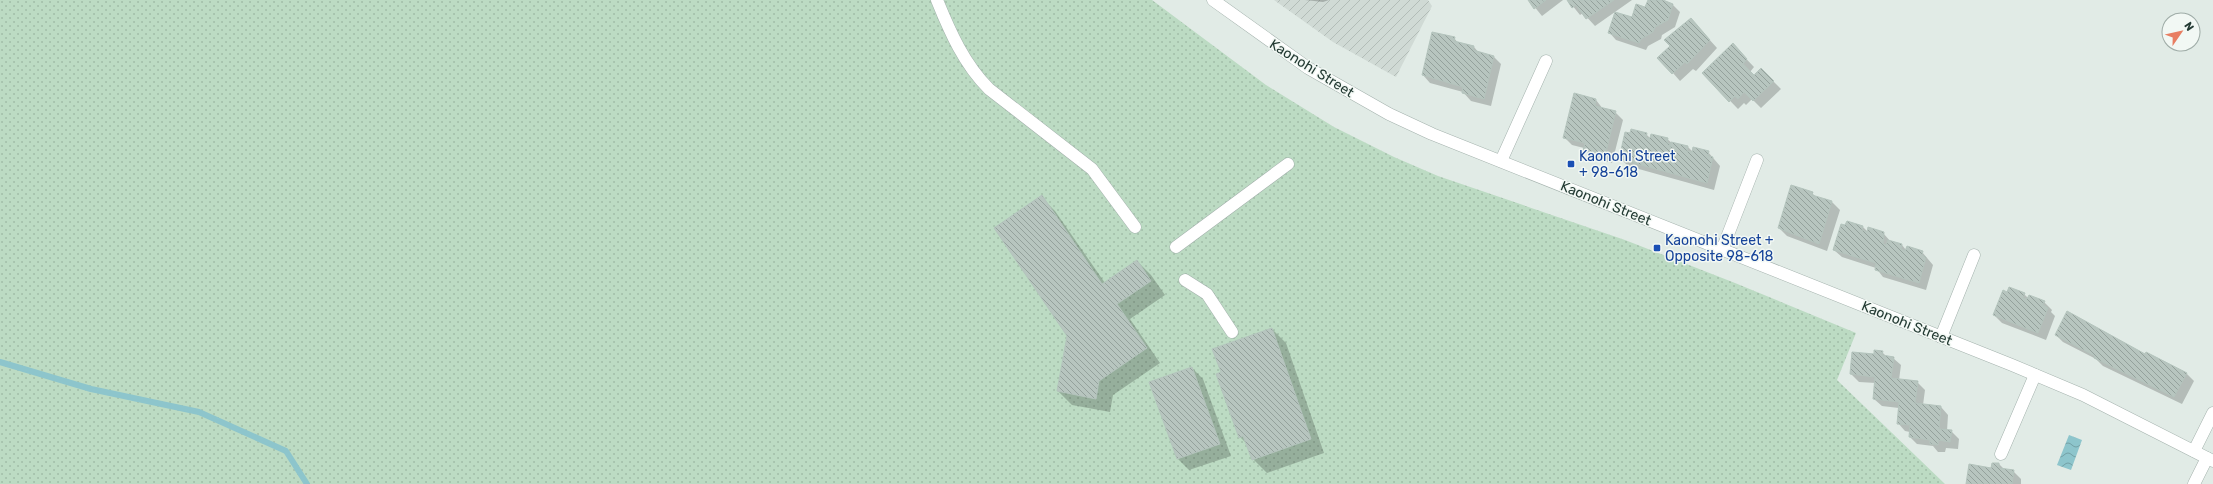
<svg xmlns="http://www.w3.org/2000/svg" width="2213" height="484" font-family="Rubik,sans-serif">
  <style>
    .industrial { fill: url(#industrial-furrows) }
    .grass { fill: url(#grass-dots) }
    .water { fill: url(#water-waves) }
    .shadow { fill: #0003 }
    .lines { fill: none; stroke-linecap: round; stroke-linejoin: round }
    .stream { stroke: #8dc5cc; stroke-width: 6 }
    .building { fill: url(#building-back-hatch); stroke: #b4c4bd }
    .service-casing { stroke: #a4b2ad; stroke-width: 13 }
    .tertiary-casing { stroke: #a4b2ad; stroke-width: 13 }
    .service { stroke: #fff; stroke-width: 12 }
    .tertiary { stroke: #fff; stroke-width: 12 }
    .transit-dot { fill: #1a4fb4; stroke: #f2f8f4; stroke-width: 1.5 }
    .labels { text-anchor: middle; stroke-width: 3; stroke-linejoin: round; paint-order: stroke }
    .street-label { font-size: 14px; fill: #233a33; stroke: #f2f8f4 }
    .transit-label { font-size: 14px; fill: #164399; stroke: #f2f8f4; text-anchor: start }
  </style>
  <defs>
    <pattern id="industrial-furrows" width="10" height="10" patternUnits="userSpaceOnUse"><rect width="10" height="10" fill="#d0dad5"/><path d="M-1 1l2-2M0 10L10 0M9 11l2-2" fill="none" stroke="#b2bcb7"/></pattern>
    <pattern id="grass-dots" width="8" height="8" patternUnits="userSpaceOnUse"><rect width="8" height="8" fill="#bcdbc3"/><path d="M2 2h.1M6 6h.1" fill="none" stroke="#a1bda8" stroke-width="1.8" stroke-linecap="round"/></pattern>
    <pattern id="water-waves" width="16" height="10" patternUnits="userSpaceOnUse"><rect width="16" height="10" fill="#8dc5cc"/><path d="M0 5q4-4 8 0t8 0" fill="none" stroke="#73a1a6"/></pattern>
    <pattern id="building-back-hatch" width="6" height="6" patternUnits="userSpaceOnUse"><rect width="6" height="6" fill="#b7c5bf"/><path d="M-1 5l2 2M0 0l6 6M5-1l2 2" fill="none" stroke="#94a19c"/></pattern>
  </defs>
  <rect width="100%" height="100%" fill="#e1ebe6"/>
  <polygon class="industrial" points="1274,0 1428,0 1432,6 1396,77 1333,42"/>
  <polygon class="grass" points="0,0 1152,0 1266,85 1334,127 1394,157 1438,176 1625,240 1735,283 1856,333 1837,380 1945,484 0,484"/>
  <polygon class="water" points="2069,435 2082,440 2071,470 2057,465"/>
  <g class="shadow">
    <polygon points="1305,0 1329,0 1323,2"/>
    <polygon points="1529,0 1563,0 1542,16"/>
    <polygon points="1568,0 1632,0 1595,26 1583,13 1580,15"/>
    <polygon points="1649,0 1660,0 1673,5 1680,12 1675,27 1662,35 1661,39 1648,46 1646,50 1616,40 1609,32 1646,8"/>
    <polygon points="1698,27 1717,48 1696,71 1693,69 1680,81 1673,73"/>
    <polygon points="1454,38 1459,44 1474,47 1479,53 1494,57 1501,64 1491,106 1471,101 1463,92 1430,83 1423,75"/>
    <polygon points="1733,45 1754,67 1750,72 1754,76 1761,69 1781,89 1761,108 1752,99 1746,105 1744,103 1738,109 1703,73"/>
    <polygon points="1596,100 1603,109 1615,112 1623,120 1612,163 1592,158 1584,148 1572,145 1564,137"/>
    <polygon points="1646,134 1651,139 1667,139 1672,143 1688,147 1693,152 1708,152 1720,166 1714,190 1628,166 1620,158"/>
    <polygon points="1812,193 1817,198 1832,202 1840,210 1827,251 1787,236 1779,228"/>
    <polygon points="1041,197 1055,211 1105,283 1137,261 1151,275 1165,295 1130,319 1160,363 1113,395 1110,412 1072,405 1058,391 1068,336"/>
    <polygon points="1862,226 1868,232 1883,233 1891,242 1902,245 1906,250 1922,252 1933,265 1926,290 1883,277 1876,268 1842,257 1834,250"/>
    <polygon points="2008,293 2024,294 2029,299 2044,302 2052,310 2051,312 2055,316 2046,340 2002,323 1994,315"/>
    <polygon points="1272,329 1286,343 1324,453 1267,473 1253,459 1248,445 1240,437 1222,373"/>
    <polygon points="2056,335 2145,356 2186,373 2194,381 2182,404 2103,366 2096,359 2063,342"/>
    <polygon points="1882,352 1887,357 1893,358 1901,365 1899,380 1917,382 1925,390 1923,405 1941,407 1948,415 1947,431 1951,431 1959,439 1958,449 1946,448 1945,452 1938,452 1933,446 1917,444 1910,437 1910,432 1905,431 1898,423 1899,408 1882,406 1874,399 1876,383 1859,382 1851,374"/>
    <polygon points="1192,368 1203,379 1231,456 1189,470 1178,459 1151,382"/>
    <polygon points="1999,464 2005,470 2013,471 2021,479 2021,484 1967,484"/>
  </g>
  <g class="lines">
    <polyline class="stream" points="0,362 91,389 199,412 286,451 307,484"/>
  </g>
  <g class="building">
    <polygon points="1528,0 1546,0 1534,9"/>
    <polygon points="1567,0 1614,0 1586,19 1576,5 1572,8"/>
    <polygon points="1648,0 1663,0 1673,4 1668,20 1655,27 1653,32 1641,39 1639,43 1608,33 1615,12 1632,17 1636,4 1645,7"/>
    <polygon points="1691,18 1710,40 1687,64 1685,62 1672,74 1657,58 1670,46 1664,40"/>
    <polygon points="1432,32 1455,37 1454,41 1474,46 1473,50 1494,56 1484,99 1462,93 1463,87 1422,75"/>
    <polygon points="1733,43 1747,59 1743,64 1754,75 1761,68 1774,81 1753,101 1744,92 1738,99 1735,96 1729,102 1702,73"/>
    <polygon points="1574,93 1596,99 1595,106 1616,111 1605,156 1583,150 1585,143 1563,138"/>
    <polygon points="1631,129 1647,133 1646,138 1650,138 1651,134 1668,138 1667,143 1669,143 1670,147 1671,142 1688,146 1687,151 1692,152 1693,147 1709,151 1708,156 1713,157 1707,183 1619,159 1625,132 1630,133"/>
    <polygon points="1791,185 1813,192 1812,195 1832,201 1819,244 1778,228"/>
    <polygon points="1042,195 1102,284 1137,260 1151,281 1117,304 1147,348 1099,381 1096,399 1057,391 1067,336 994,228"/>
    <polygon points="1847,221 1863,226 1862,230 1867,232 1868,227 1884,232 1883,244 1886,245 1888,240 1902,244 1901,249 1905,251 1907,246 1923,251 1922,255 1926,257 1919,283 1875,270 1876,263 1833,250 1841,224 1845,225"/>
    <polygon points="2009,287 2025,293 2023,298 2027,299 2029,295 2045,301 2043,305 2048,308 2038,333 1993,315 2003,290 2007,292"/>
    <polygon points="2067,311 2145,354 2146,352 2187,373 2174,397 2094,358 2095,356 2055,335"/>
    <polygon points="1272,328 1311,439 1252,460 1243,436 1239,438 1216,374 1221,372 1212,349"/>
    <polygon points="1874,350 1883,351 1882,355 1894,357 1891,378 1918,381 1915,403 1941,406 1939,429 1952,430 1950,442 1938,440 1938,445 1930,444 1930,440 1909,437 1910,425 1897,424 1899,402 1873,399 1875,377 1850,374 1852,352 1874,354"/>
    <polygon points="1192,367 1220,444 1177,459 1149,382"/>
    <polygon points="1992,463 1999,463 1999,468 2014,470 2012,484 1966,484 1969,464 1991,468"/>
  </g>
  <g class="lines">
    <g class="service-casing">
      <g id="service">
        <path d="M937,0C950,32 964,64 989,89L1092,169L1135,227"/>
        <polyline points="1501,161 1546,61"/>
        <polyline points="1176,247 1288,164"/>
        <polyline points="1722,250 1757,160"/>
        <polyline points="1185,280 1207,294 1232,332"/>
        <polyline points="1941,337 1974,255"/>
        <polyline points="2194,451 2213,413"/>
        <polyline points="2001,454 2035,375"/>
        <polyline points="2194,484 2207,458"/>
      </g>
    </g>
    <g class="tertiary-casing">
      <polyline id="tertiary" points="1213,0 1308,68 1389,114 1432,134 2012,365 2083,395 2213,461"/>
    </g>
    <use href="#service" class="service"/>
    <use href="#tertiary" class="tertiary"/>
  </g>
  <g class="transit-dot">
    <rect x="1567" y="160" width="8" height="8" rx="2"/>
    <rect x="1653" y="244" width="8" height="8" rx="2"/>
  </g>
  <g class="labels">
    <g class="street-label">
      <text transform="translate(1312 68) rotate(32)" y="5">Kaonohi Street</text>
      <text transform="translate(1606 203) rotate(22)" y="5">Kaonohi Street</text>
      <text transform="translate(1907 323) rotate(22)" y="5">Kaonohi Street</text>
    </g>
    <g class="transit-label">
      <text x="1579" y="161">Kaonohi Street<tspan x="1579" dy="16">+ 98-618</tspan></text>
      <text x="1665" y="245">Kaonohi Street +<tspan x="1665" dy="16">Opposite 98-618</tspan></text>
    </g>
  </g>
  <g transform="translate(2181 32) rotate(56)"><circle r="19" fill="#f2f8f4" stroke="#9faca7"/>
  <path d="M0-3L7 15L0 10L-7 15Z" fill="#e87e62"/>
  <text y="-6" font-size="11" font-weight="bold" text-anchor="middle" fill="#233a33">N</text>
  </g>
</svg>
